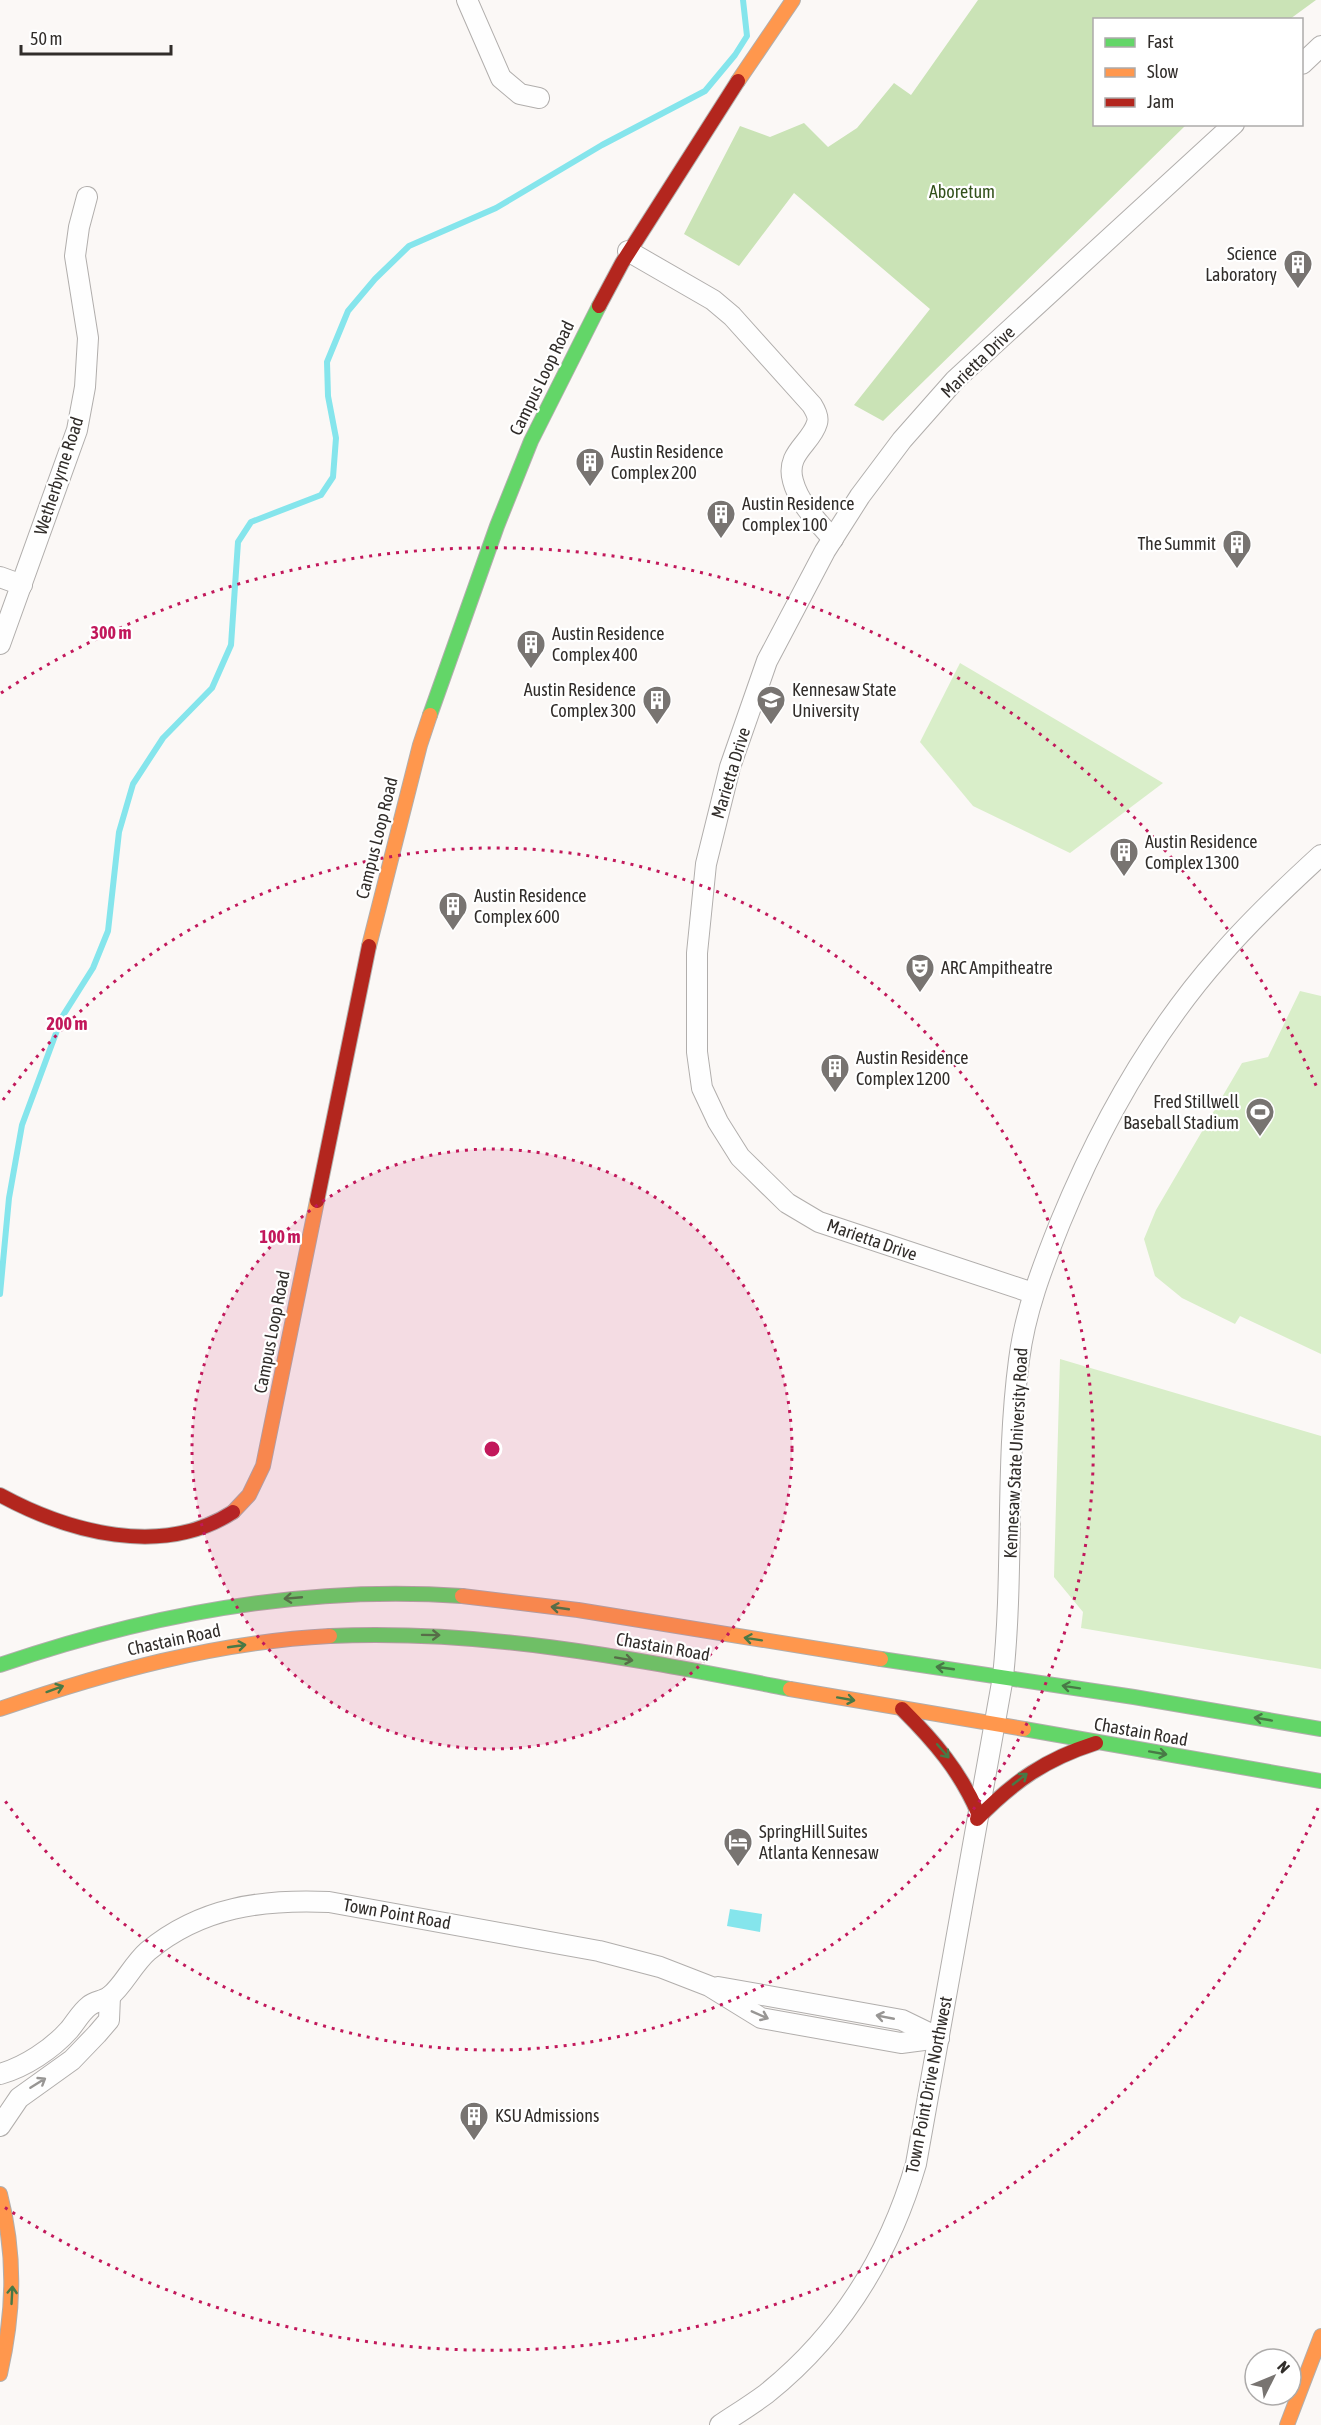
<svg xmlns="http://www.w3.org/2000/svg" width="1321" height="2425" font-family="'Asap Condensed',sans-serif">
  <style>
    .green { fill: #d9eec9 }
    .forest { fill: #cae3b6 }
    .water { fill: #85e5ec }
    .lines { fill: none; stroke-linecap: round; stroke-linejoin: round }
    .stream { stroke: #85e5ec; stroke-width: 6 }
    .street-casing { stroke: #b1aeac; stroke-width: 22 }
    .fast-casing { stroke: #b1aeac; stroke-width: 16 }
    .slow-casing { stroke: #b1aeac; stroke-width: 16 }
    .jam-casing { stroke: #b1aeac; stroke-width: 16 }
    .street { stroke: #fefefe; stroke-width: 20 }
    .fast { stroke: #63d668; stroke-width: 14 }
    .slow { stroke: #ff974d; stroke-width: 14 }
    .jam { stroke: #b3261e; stroke-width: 14 }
    .oneway { stroke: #487946 }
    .oneway2 { stroke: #989694 }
    .ring { fill: none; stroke: #c2185b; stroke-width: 3; stroke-dasharray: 3 6 }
    .labels { text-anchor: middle; stroke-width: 4.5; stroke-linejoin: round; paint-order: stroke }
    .park-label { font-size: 18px; fill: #32511b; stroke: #fff }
    .poi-label { font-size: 18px; fill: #312d2a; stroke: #fff; text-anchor: start }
    .street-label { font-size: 18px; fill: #312d2a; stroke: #fff }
    .centre { fill: #c2185b; stroke: #fff; stroke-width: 3 }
    .ring-label { font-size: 18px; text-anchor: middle; font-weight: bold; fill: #c2185b; stroke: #fff; stroke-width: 4.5; stroke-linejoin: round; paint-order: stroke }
  </style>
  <rect width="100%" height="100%" fill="#fbf8f6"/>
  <g class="green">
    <polygon points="960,663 1163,783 1070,853 973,806 920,742"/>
    <polygon points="1300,991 1321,996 1321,1354 1240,1316 1235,1324 1182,1298 1155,1276 1144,1239 1156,1210 1242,1063 1268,1057"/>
    <polygon points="1060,1359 1321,1436 1321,1669 1081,1628 1083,1612 1054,1577"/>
  </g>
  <polygon class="forest" points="978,0 1316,0 1290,19 1094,20 1094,124 1186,125 883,421 854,405 930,309 794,193 739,266 684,234 740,126 770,137 804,123 828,147 857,128 894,83 911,95"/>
  <polygon class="water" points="730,1909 762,1914 760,1932 727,1926"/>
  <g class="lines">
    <polyline class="stream" points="0,1294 9,1198 22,1125 62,1017 93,968 108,931 119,832 133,784 163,738 212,688 231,645 238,542 251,522 321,495 333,477 336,438 328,396 327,362 348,311 375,279 409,246 496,208 602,145 705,91 735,55 747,36 743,0"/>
    <g class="street-casing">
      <g id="street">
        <polyline points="467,0 501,78 520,94 539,98"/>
        <polyline points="1302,64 1321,46"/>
        <path d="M628,251L713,300L732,316L812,405C815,410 819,417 817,423C811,444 785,453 793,481C799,504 818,522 833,539"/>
        <polyline points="0,577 22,585"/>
        <polyline points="0,644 77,430 85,387 88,338 75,256 79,227 87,197"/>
        <polyline points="1033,1293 819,1222 787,1203 740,1157 718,1122 702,1088 697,1052 697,953 706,864 730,767 767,661 825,551 860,496 902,440 955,380 1234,124"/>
        <polyline points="718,1987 902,2020 939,2038"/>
        <path d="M0,2074C25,2067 52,2049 69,2030C75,2023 81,2012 89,2006C95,2001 104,2001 110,1996C123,1986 133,1964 148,1951C201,1907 263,1899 329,1902L599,1951L660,1967L709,1986L761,2018L901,2043L939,2038"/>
        <polyline points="0,2126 19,2098 72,2060 97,2034 109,2020 110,1996"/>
        <path d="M720,2425C735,2415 751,2405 766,2394C841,2334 889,2256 916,2164L1003,1677C1014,1572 1005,1465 1019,1360C1025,1312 1042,1268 1060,1223C1099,1128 1152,1033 1220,956C1251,920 1286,887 1321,855"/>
      </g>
    </g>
    <g class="fast-casing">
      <g id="fast">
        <polyline points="430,715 497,526 531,441 599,306"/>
        <path d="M330,1636C488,1629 635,1659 790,1689"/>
        <polyline points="881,1659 1134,1697 1321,1729"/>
        <path d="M0,1665C149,1614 303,1585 462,1596"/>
        <polyline points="1024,1729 1321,1781"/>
      </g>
    </g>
    <g class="slow-casing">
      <g id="slow">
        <polyline points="738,81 793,0"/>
        <polyline points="369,946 420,745 430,715"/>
        <polyline points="233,1512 249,1495 263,1466 317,1201"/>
        <polyline points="462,1596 578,1610 881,1659"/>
        <polyline points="790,1689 1024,1729"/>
        <path d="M0,1709C107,1672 216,1642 330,1636"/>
        <path d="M0,2194C16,2255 14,2313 0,2374"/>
        <polyline points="1287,2425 1321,2336"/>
      </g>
    </g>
    <g class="jam-casing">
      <g id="jam">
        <polyline points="599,306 622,263 738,81"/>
        <polyline points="317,1201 369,946"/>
        <path d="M0,1495C68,1532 162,1558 233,1512"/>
        <path d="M902,1709C934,1741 960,1771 978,1813"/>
        <path d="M977,1819C1014,1781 1046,1759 1096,1743"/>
      </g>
    </g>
    <use href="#street" class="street"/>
    <use href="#fast" class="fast"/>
    <use href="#slow" class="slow"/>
    <use href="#jam" class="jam"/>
  </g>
  <defs><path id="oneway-shaft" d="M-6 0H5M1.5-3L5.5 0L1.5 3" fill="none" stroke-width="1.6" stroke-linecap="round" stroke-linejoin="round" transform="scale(1.5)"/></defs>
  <g class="oneway">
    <use href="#oneway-shaft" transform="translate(293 1598) rotate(175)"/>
    <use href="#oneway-shaft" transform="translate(560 1608) rotate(-172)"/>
    <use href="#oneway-shaft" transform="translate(431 1635) rotate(1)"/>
    <use href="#oneway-shaft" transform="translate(753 1639) rotate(-171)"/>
    <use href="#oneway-shaft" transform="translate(237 1646) rotate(-8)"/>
    <use href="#oneway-shaft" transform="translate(624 1659) rotate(10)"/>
    <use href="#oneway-shaft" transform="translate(945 1668) rotate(-172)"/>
    <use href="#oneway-shaft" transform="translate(1071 1687) rotate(-171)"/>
    <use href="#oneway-shaft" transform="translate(55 1689) rotate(-20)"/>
    <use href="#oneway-shaft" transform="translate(846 1699) rotate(10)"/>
    <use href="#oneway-shaft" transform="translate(1263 1719) rotate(-170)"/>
    <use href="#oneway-shaft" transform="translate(943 1751) rotate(49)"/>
    <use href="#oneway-shaft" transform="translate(1158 1753) rotate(10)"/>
    <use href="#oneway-shaft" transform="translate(1020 1779) rotate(-38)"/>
    <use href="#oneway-shaft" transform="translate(12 2295) rotate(-87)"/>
  </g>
  <g class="oneway2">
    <use href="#oneway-shaft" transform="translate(760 2015) rotate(24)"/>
    <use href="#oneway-shaft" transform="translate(885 2017) rotate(-169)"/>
    <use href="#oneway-shaft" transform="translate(38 2083) rotate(-32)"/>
  </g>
  <circle cx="492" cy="1449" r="300" fill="#c2185b" fill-opacity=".12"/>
  <g class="ring">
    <circle cx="492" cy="1449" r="300"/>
    <path d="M3 1100A601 601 0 1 1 3 1798"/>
    <path d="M1318 1808A901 901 0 0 1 1 2205M1 693A901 901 0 0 1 1318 1090"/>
  </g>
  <defs>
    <g id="building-pin" transform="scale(1.5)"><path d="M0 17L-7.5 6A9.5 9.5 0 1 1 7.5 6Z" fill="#787471" stroke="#fff"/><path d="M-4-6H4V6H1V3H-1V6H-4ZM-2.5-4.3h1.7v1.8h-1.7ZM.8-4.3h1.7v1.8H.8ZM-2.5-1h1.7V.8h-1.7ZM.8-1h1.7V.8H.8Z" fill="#fff"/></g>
    <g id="university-pin" transform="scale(1.5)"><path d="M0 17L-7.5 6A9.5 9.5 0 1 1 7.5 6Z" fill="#787471" stroke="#fff"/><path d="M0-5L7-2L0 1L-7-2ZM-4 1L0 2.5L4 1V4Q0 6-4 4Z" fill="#fff"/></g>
    <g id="theatre-pin" transform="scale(1.5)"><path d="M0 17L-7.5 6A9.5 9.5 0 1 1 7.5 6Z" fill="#787471" stroke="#fff"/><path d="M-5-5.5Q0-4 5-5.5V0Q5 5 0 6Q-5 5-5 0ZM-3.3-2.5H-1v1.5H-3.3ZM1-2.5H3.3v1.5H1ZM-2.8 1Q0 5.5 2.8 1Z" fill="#fff"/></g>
    <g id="stadium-pin" transform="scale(1.5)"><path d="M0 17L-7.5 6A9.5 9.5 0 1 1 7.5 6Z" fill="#787471" stroke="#fff"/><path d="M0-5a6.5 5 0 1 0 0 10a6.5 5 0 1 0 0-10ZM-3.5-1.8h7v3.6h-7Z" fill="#fff"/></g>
    <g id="hotel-pin" transform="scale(1.5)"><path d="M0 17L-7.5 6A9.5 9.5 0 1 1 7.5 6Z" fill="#787471" stroke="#fff"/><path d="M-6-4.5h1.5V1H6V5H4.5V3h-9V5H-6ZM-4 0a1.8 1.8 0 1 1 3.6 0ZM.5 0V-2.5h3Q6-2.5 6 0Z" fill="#fff"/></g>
  </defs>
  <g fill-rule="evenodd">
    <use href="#building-pin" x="1298" y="264"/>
    <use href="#building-pin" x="590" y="462"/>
    <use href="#building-pin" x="721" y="514"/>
    <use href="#building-pin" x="1237" y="544"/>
    <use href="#building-pin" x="531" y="644"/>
    <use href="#building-pin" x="657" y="700"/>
    <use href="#university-pin" x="771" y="700"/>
    <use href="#building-pin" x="1124" y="852"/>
    <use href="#building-pin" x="453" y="906"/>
    <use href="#theatre-pin" x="920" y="968"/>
    <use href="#building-pin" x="835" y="1068"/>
    <use href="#stadium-pin" x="1260" y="1112"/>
    <use href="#hotel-pin" x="738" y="1842"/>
    <use href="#building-pin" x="474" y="2116"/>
  </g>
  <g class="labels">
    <g class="park-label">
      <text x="962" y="198">Aboretum</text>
    </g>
    <g class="poi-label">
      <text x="1277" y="260" text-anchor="end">Science<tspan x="1277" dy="21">Laboratory</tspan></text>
      <text x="611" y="458">Austin Residence<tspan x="611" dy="21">Complex 200</tspan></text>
      <text x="742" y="510">Austin Residence<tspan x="742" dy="21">Complex 100</tspan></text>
      <text x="1216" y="550" text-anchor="end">The Summit</text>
      <text x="552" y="640">Austin Residence<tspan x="552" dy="21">Complex 400</tspan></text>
      <text x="636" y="696" text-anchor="end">Austin Residence<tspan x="636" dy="21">Complex 300</tspan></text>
      <text x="792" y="696">Kennesaw State<tspan x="792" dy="21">University</tspan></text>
      <text x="1145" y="848">Austin Residence<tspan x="1145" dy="21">Complex 1300</tspan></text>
      <text x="474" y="902">Austin Residence<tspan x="474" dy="21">Complex 600</tspan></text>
      <text x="941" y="974">ARC Ampitheatre</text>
      <text x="856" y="1064">Austin Residence<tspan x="856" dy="21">Complex 1200</tspan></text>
      <text x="1239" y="1108" text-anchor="end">Fred Stillwell<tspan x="1239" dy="21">Baseball Stadium</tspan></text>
      <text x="759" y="1838">SpringHill Suites<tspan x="759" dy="21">Atlanta Kennesaw</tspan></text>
      <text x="495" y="2122">KSU Admissions</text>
    </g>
    <g class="street-label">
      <text transform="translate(978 362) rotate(-44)" y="6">Marietta Drive</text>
      <text transform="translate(542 378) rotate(-64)" y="6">Campus Loop Road</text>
      <text transform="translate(59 476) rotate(-72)" y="6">Wetherbyrne Road</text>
      <text transform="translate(731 773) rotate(-73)" y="6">Marietta Drive</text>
      <text transform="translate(377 838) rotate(-76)" y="6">Campus Loop Road</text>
      <text transform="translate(872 1240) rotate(19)" y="6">Marietta Drive</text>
      <text transform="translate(272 1332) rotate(-79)" y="6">Campus Loop Road</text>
      <text transform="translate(1016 1453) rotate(-87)" y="6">Kennesaw State University Road</text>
      <text transform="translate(174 1640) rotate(-12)" y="6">Chastain Road</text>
      <text transform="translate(663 1647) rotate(10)" y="6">Chastain Road</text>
      <text transform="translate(1141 1732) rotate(10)" y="6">Chastain Road</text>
      <text transform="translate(397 1914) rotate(10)" y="6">Town Point Road</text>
      <text transform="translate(929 2085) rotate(-79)" y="6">Town Point Drive Northwest</text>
    </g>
  </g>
  <circle cx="492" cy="1449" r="9" class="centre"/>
  <g class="ring-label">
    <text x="111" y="639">300 m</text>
    <text x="67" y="1030">200 m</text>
    <text x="280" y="1243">100 m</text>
  </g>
  <rect x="1093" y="18" width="210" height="108" fill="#ffffff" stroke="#adabaa" stroke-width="1.5"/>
  <rect x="1105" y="38" width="30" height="9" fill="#63d668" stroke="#adabaa" stroke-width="1.5"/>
  <text x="1147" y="48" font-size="18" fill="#312d2a">Fast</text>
  <rect x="1105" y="68" width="30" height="9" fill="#ff974d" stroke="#adabaa" stroke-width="1.5"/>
  <text x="1147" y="78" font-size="18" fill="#312d2a">Slow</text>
  <rect x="1105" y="98" width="30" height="9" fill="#b3261e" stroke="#adabaa" stroke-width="1.5"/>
  <text x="1147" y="108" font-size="18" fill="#312d2a">Jam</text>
  <g transform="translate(1273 2377) rotate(47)"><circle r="28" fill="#ffffff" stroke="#adabaa" stroke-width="1.5"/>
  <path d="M0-4.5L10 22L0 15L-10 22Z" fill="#787471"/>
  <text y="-9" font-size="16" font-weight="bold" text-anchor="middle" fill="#312d2a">N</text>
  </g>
  <path d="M21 45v9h150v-9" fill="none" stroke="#312d2a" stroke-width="3"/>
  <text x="30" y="45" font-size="18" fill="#312d2a" stroke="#ffffff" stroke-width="4.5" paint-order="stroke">50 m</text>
</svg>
